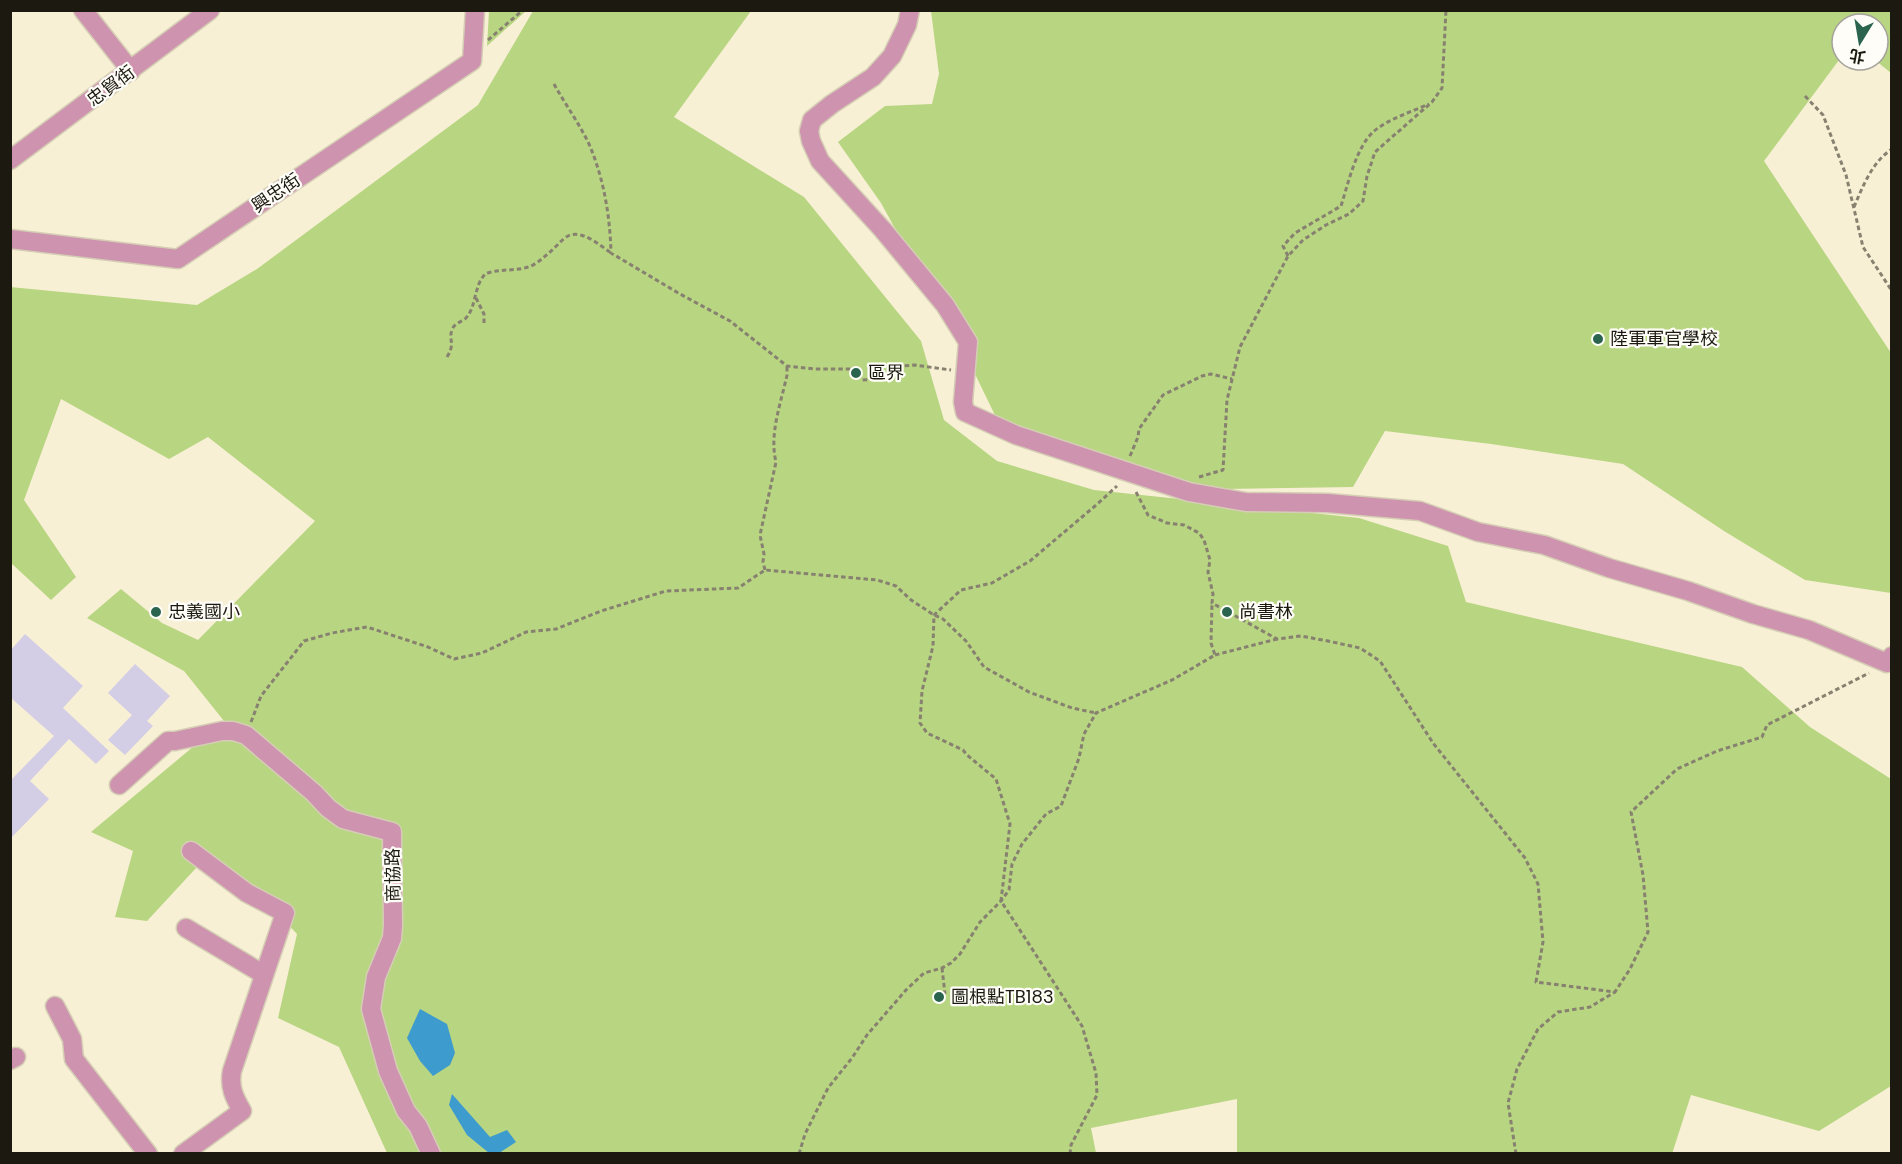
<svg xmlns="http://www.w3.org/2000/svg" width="1902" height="1164" font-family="Poppins,'Noto Sans TC',sans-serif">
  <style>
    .green { fill: #b8d582 }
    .water { fill: #3e9bce }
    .building { fill: #d3cde6 }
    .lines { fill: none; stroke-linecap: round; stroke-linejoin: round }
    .minor-casing { stroke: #d5ceb5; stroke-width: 21 }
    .path { stroke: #878170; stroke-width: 3; stroke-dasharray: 4.5 3; stroke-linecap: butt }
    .minor { stroke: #ce93ae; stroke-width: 18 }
    .poi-dot { fill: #2a644e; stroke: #fefdf8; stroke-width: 2 }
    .labels { text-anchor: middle; stroke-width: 4.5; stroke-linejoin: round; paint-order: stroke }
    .street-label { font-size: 18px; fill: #1c1910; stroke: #fefdf8 }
    .poi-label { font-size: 18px; fill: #1c1910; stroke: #fefdf8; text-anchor: start }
  </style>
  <rect width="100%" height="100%" fill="#f8f0d5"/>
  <g class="green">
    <polygon points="489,11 489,10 526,11 487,46"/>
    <polygon points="533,11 751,11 674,117 804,197 921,341 944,420 997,461 1094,490 1359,518 1448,546 1466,602 1742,667 1810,727 1891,779 1891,1086 1819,1131 1691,1095 1672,1154 1237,1153 1237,1099 1091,1128 1096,1153 387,1153 339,1047 278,1018 297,934 262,897 197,867 147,921 115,917 133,851 91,832 224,721 184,671 87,618 121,589 162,623 198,640 315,521 208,437 169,459 61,399 24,500 76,577 51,600 11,563 10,287 197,305 257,269 478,105"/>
    <polygon points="931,11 1891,11 1891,73 1875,60 1878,60 1878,24 1842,24 1842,56 1764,161 1891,353 1891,593 1805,580 1724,531 1623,464 1491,444 1385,431 1353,487 1225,489 1114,467 1008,442 974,372 881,203 838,142 885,106 932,104 939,74"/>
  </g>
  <g class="water">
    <polygon points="420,1009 447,1024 455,1053 450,1065 433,1076 420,1061 407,1038"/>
    <polygon points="452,1094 490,1137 507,1130 516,1142 499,1153 489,1153 467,1135 449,1105"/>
  </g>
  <g class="building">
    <polygon points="25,634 83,686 63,708 109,751 96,764 69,739 30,781 49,799 10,839 10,781 54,736 10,697 10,651"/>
    <polygon points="135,664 170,696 147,721 153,726 125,755 108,740 132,715 108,693"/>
  </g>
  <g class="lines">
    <g class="minor-casing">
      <g id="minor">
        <polyline points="83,10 131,71"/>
        <polyline points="910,10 907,25 892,56 873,77 832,104 812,120 809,131 811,141 820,161 883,230 945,305 968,342 963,402 965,412 1016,435 1189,492 1246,502 1327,503 1420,511 1478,532 1544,545 1609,568 1688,591 1753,614 1809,630 1887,663 1892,656"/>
        <polyline points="10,160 210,10"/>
        <polyline points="10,239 178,259 472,61 475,10"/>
        <polyline points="119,785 168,741 175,741 222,731 233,731 246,735 314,793 328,808 343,819 392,832 393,925 392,938 376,977 371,1009 388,1071 406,1111 418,1126 431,1154"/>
        <polyline points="186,928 263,974"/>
        <polyline points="55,1006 72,1039 74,1059 148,1154"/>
        <polyline points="10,1060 16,1057"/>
        <path d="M183,1154L242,1111C234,1097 229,1087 232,1071L285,913L247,893L191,851"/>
      </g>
    </g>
    <g class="path">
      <polyline points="488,40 523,10"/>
      <path d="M554,84C565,104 579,123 589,144C604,179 610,216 611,253L680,294L730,321L787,366L815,369H854L862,380L876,379L903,366L914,365L951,370"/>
      <polyline points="1805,96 1823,115 1846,175 1863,247 1892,291"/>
      <path d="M1854,207C1863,186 1872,162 1892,149"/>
      <path d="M1288,256L1283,246L1295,233L1341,206C1348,184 1356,148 1373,132C1388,119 1411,112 1429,104"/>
      <polyline points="476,298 484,314 484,323"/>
      <path d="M447,357C456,342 448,341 452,330C454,323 462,322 466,318C474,309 474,297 478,287C479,282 482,278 485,274C500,268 516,272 531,266C539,262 544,257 550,252C556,247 562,239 568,236C582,229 601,246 611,253"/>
      <polyline points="1130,456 1138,437 1139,429 1163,395 1202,376 1211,374 1232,379"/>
      <polyline points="1199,477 1223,470 1227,400 1240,347 1288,256 1303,240 1326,225 1349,214 1363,201 1367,176 1375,152 1432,102 1442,88 1446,10"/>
      <polyline points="1136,492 1148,515 1167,523 1184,525 1199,533 1204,540 1210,560 1208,572 1213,594 1212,603 1277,639 1301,636 1328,641 1360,648 1380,661 1433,743 1525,858 1538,884 1543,942 1536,982 1615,992 1630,969 1648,932 1643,875 1631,812 1677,769 1717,751 1762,737 1767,725 1869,673"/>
      <path d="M765,570L763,562L764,554L760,535L776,462C769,434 781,403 787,375V366"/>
      <polyline points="1215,655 1277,639"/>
      <polyline points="251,722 261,696 304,641 332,633 367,627 428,647 454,659 482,653 526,632 556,629 601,611 666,591 738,588 765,570 877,580 896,586 911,600 934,615 943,619 966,641 984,667 1029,692 1072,708 1096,713"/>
      <polyline points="942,968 945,994"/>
      <polyline points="799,1154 805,1134 828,1088 852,1058 867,1035 906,990 924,973 942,968 951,963 960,954 980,922 1001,901 1009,890 1012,864 1022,844 1046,814 1061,806 1079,758 1084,734 1096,713 1172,680 1215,655 1211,643 1212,603"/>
      <polyline points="1070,1154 1071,1145 1097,1095 1096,1073 1082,1026 1001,901 1010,824 996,779 967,755 963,750 927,733 920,723 922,691 933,646 934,615 961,590 992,583 1030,561 1095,506 1117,486"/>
      <polyline points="1516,1154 1508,1103 1517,1069 1538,1029 1558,1012 1590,1007 1615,992"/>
    </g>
    <use href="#minor" class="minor"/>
  </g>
  <g class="poi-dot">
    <circle cx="1598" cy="339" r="6"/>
    <circle cx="856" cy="373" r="6"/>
    <circle cx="156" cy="612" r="6"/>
    <circle cx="1227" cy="612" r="6"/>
    <circle cx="939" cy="997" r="6"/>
  </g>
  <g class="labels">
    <g class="street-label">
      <text transform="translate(111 86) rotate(-37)" y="6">忠貿街</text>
      <text transform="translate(276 193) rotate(-34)" y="6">興忠街</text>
      <text transform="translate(393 875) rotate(-91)" y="6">商協路</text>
    </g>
    <g class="poi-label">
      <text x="1610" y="345">陸軍軍官學校</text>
      <text x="868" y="379">區界</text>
      <text x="168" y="618">忠義國小</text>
      <text x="1239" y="618">尚書林</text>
      <text x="951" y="1003">圖根點TB183</text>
    </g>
  </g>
  <rect width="1902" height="1164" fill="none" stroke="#1c1910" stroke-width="24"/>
  <g transform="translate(1860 42) rotate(191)"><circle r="28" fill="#fefdf8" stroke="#a4a29b" stroke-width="1.5"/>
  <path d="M0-4.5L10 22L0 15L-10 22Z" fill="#2a644e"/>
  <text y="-9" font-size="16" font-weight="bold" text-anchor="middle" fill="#1c1910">北</text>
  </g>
</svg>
